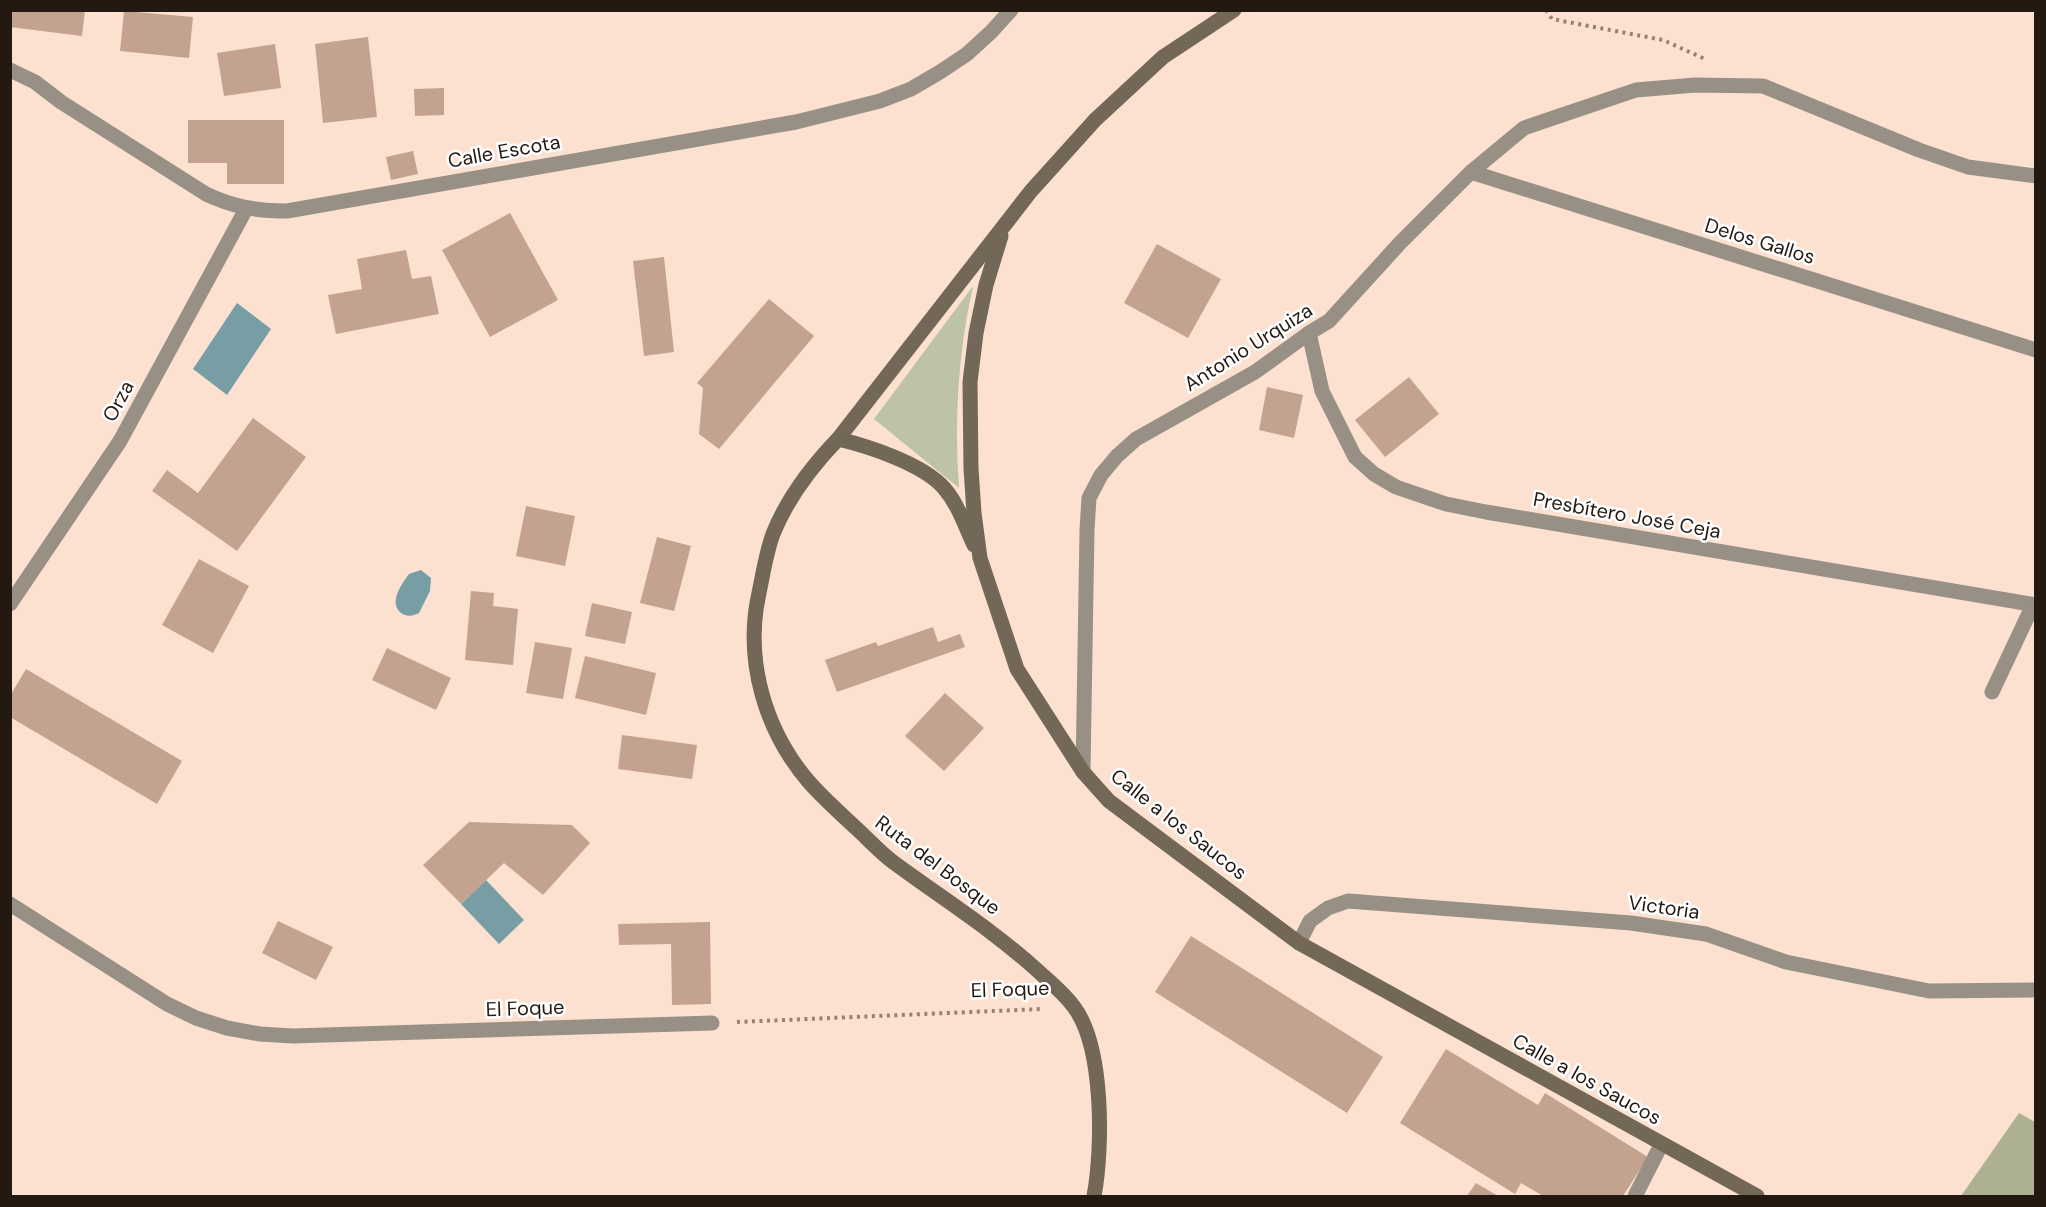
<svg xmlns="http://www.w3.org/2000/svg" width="2046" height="1207" font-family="'DM Sans',sans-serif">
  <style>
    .green { fill: #bec3a8 }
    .forest { fill: #adb192 }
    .water { fill: #779da5 }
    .building { fill: #c3a38f }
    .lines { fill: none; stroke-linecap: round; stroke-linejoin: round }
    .path { stroke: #958275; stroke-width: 4; stroke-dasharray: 3 4.5; stroke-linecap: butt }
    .street { stroke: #999085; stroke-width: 15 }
    .secondary { stroke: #736757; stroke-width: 15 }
    .labels { text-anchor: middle; stroke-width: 5; stroke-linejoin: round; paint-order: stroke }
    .street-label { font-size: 20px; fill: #241911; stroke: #fff }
  </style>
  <rect width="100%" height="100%" fill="#fce1d0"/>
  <path class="green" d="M973,286C958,353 954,420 959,488L874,419Z"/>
  <polygon class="forest" points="2019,1113 2035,1122 2035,1196 1961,1196"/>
  <g class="water">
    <polygon points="237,303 271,329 227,395 193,369"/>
    <path d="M421,570L431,578L430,591L419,613C413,616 407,617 401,613C388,602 402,584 409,574Z"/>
    <polygon points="486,880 524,920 499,944 461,904"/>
  </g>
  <g class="building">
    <polygon points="10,10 85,10 82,36 10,27"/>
    <polygon points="124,11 193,17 189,58 120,51"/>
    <polygon points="368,37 377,117 323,123 315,44"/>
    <polygon points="275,44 281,88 224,96 217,53"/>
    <polygon points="444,88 444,115 415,116 414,89"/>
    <polygon points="188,120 284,120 284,184 227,184 227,163 188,163"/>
    <polygon points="413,151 418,174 391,180 386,157"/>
    <polygon points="510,213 558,300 490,337 442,250"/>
    <polygon points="1157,244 1221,279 1188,338 1124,303"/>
    <polygon points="406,250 412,279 431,276 439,314 336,334 328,295 362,289 357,259"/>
    <polygon points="664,257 674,352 644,356 633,261"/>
    <polygon points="769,299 814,336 719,449 699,434 703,388 697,383"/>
    <polygon points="1409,377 1439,414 1385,457 1355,420"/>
    <polygon points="1267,387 1303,395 1294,438 1259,430"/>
    <polygon points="253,418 306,457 237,551 152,491 167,470 198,493"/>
    <polygon points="526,506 575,516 565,566 516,556"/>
    <polygon points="657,537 691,546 674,611 640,603"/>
    <polygon points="199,559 249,586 213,653 162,625"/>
    <polygon points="471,591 494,593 493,606 518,609 513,665 465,660"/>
    <polygon points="592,603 632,612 625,644 585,636"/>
    <polygon points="933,627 938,642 960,634 965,647 837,692 825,660 876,642 878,646"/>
    <polygon points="535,642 572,648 563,699 526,693"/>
    <polygon points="387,648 451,678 436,710 372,680"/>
    <polygon points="585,656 656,673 646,715 575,698"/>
    <polygon points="26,669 182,761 157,804 10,717 10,696"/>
    <polygon points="945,693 984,728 944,771 905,736"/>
    <polygon points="622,735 697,745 692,779 618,769"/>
    <polygon points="469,822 572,825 590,843 543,895 504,863 461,904 423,865"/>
    <polygon points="278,921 333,947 316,980 262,953"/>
    <polygon points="710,922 711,1004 672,1005 671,944 619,945 618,924"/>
    <polygon points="1191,936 1383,1057 1347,1113 1155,992"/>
    <polygon points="1446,1049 1538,1105 1545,1093 1648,1157 1623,1196 1543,1196 1521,1183 1515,1194 1400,1123"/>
    <polygon points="1476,1183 1498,1196 1467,1196"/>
  </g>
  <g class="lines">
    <g class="path">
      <polyline points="1546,10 1552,19 1663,40 1705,59"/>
      <polyline points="737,1022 1041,1009"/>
    </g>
    <g class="street">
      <path d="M10,70L35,82L61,102L206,194C233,207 257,211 287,211L796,122L880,101L911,89L940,72L967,54L991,32L1011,10"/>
      <polyline points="1471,172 2036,350"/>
      <polyline points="1309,333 1322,391 1355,457 1374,474 1396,487 1446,504 1486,512 2036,605"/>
      <polyline points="10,604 120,441 246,209"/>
      <polyline points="1992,692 2033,605"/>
      <polyline points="1083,772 1087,530 1089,498 1101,475 1117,456 1136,439 1255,372 1309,333 1329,321 1400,243 1471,172 1524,128 1636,90 1695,85 1763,86 1919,150 1968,167 2036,176"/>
      <polyline points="10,904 167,1004 196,1018 227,1028 260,1034 293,1036 712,1023"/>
      <polyline points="1299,943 1310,921 1328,908 1348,901 1631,923 1706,934 1786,962 1929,991 2036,990"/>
      <polyline points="1635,1196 1661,1145"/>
    </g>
    <g class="secondary">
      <polyline points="1001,236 986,285 976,333 970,382 971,468 974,513 980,558 1017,669 1083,772 1109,801 1299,943 1757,1196"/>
      <path d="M838,439C868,446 923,464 944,488C958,504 965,526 974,545"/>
      <path d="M1094,1196C1103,1148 1104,1047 1074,1007C1064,993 1050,982 1038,971C993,930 942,898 893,862C880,852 868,839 856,828C840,813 824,799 809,782C765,731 744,660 759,593C763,574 766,553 773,534C787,499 812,466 838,439L1031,191L1095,120L1163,57L1234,10"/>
    </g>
  </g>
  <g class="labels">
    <g class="street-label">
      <text transform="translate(504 151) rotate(-10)" y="7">Calle Escota</text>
      <text transform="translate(1760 241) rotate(17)" y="7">Delos Gallos</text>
      <text transform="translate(1248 347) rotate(-32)" y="7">Antonio Urquiza</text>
      <text transform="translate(118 401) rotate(-62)" y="7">Orza</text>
      <text transform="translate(1627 515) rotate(10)" y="7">Presbítero José Ceja</text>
      <text transform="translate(1179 824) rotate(38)" y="7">Calle a los Saucos</text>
      <text transform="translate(938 865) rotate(37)" y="7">Ruta del Bosque</text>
      <text transform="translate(1664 907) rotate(8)" y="7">Victoria</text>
      <text transform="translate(1010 989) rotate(-2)" y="7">El Foque</text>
      <text transform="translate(525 1008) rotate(-2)" y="7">El Foque</text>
      <text transform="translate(1587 1079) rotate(29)" y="7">Calle a los Saucos</text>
    </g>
  </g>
  <rect width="2046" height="1207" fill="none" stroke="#241911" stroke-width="24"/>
</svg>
